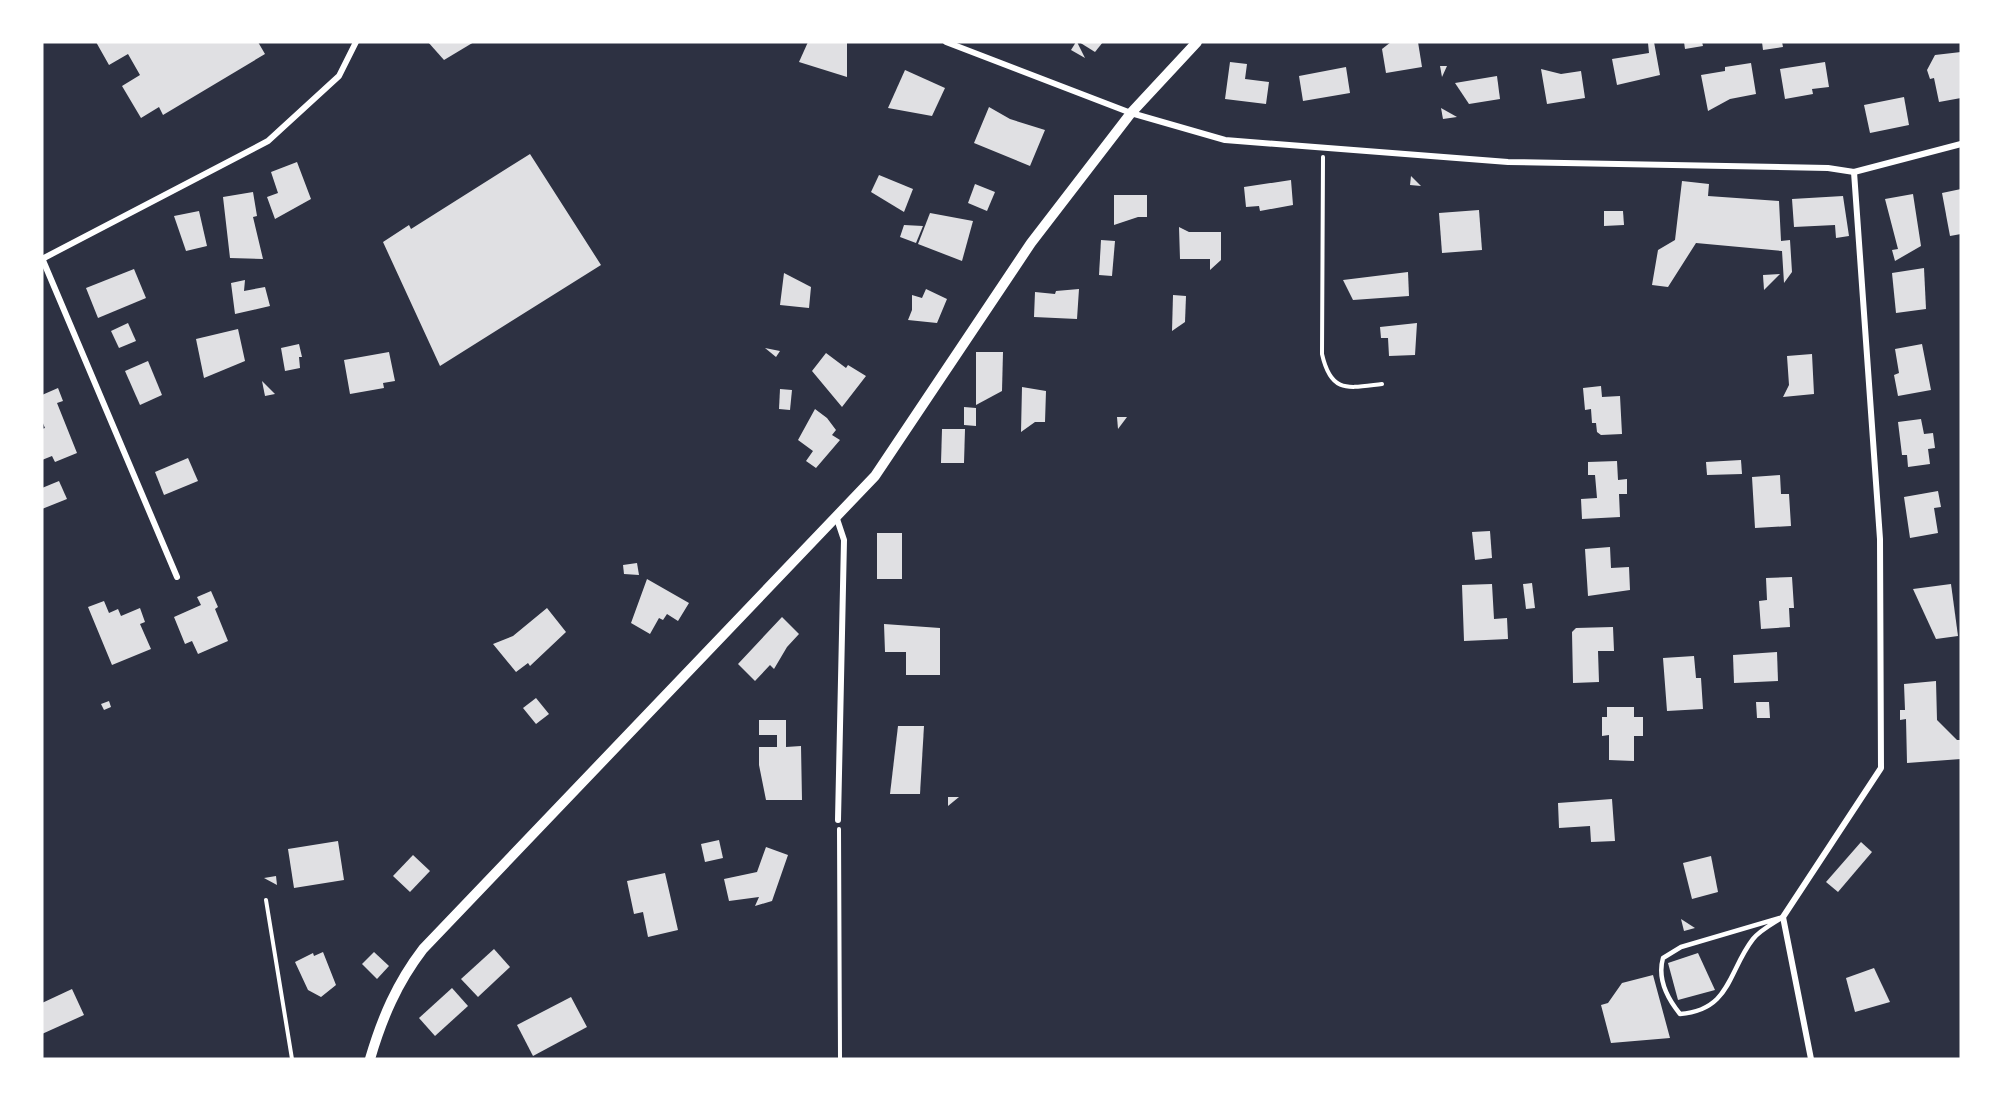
<svg xmlns="http://www.w3.org/2000/svg" width="2003" height="1101" font-family="Quicksand,sans-serif">
  <style>
    .building { fill: #e0e0e3 }
    .lines { fill: none; stroke-linecap: round; stroke-linejoin: round }
    .path { stroke: #fff; stroke-width: 4 }
    .service { stroke: #fff; stroke-width: 4.5 }
    .minor { stroke: #fff; stroke-width: 6 }
    .tertiary { stroke: #fff; stroke-width: 10 }
  </style>
  <rect width="100%" height="100%" fill="#2d3142"/>
  <g class="building">
    <polygon points="96,42 258,42 265,54 163,115 159,107 141,118 122,86 140,75 128,54 109,65"/>
    <polygon points="428,42 474,42 444,60"/>
    <polygon points="808,42 847,42 847,77 799,62"/>
    <polygon points="1076,42 1077,42 1085,58 1071,50"/>
    <polygon points="1079,42 1103,42 1095,52"/>
    <polygon points="1391,42 1418,42 1422,67 1386,73 1382,49"/>
    <polygon points="1654,42 1660,75 1617,85 1612,59 1649,53 1648,43"/>
    <polygon points="1684,42 1702,42 1703,46 1685,49"/>
    <polygon points="1762,42 1782,42 1783,47 1763,50"/>
    <polygon points="1961,52 1961,98 1939,102 1934,78 1930,79 1927,70 1935,55"/>
    <polygon points="1230,62 1247,64 1245,79 1269,82 1266,104 1225,99"/>
    <polygon points="1825,62 1829,87 1812,89 1813,94 1785,99 1780,69"/>
    <polygon points="1751,63 1756,94 1730,99 1708,111 1701,75 1725,71 1725,67"/>
    <polygon points="1440,66 1447,66 1442,77"/>
    <polygon points="1346,67 1350,93 1303,101 1299,76"/>
    <polygon points="1541,69 1561,74 1581,71 1585,98 1547,104"/>
    <polygon points="905,70 945,88 932,116 888,108"/>
    <polygon points="1497,76 1500,99 1469,104 1455,83"/>
    <polygon points="1904,97 1909,125 1870,133 1864,105"/>
    <polygon points="989,107 1010,119 1045,130 1030,166 974,143"/>
    <polygon points="1441,108 1457,117 1443,119"/>
    <polygon points="530,154 601,265 440,366 383,242 409,225 411,229"/>
    <polygon points="297,162 311,199 275,219 267,197 278,193 271,172"/>
    <polygon points="879,175 913,189 904,212 871,192"/>
    <polygon points="1411,176 1421,186 1410,185"/>
    <polygon points="1291,180 1293,205 1260,211 1259,206 1246,207 1244,187"/>
    <polygon points="1682,181 1709,184 1708,196 1779,201 1781,241 1790,240 1792,272 1784,283 1782,251 1696,243 1668,287 1652,285 1658,250 1675,240"/>
    <polygon points="975,184 995,192 987,211 968,203"/>
    <polygon points="1961,189 1961,234 1950,236 1942,193"/>
    <polygon points="253,192 257,216 253,217 263,259 230,258 223,197"/>
    <polygon points="1913,194 1921,246 1895,261 1892,250 1898,249 1885,199"/>
    <polygon points="1114,195 1147,195 1147,217 1138,217 1114,225"/>
    <polygon points="1843,196 1849,236 1836,238 1835,225 1794,227 1792,199"/>
    <polygon points="1479,210 1482,250 1442,253 1439,213"/>
    <polygon points="199,211 207,246 186,251 174,216"/>
    <polygon points="1604,211 1623,211 1624,225 1604,226"/>
    <polygon points="930,213 973,221 962,261 918,244"/>
    <polygon points="904,225 923,226 916,243 900,237"/>
    <polygon points="1179,227 1189,232 1221,232 1221,260 1210,270 1210,259 1180,259"/>
    <polygon points="1101,240 1115,241 1112,276 1099,275"/>
    <polygon points="1924,268 1926,309 1896,313 1892,273"/>
    <polygon points="134,269 146,298 98,318 86,288"/>
    <polygon points="1408,272 1409,296 1353,300 1343,280"/>
    <polygon points="784,273 811,287 809,308 780,305"/>
    <polygon points="1780,274 1764,290 1763,275"/>
    <polygon points="245,280 244,291 265,287 270,306 235,314 231,283"/>
    <polygon points="926,289 947,299 937,323 908,320 912,310 912,295 922,298"/>
    <polygon points="1079,289 1077,319 1034,317 1035,292 1055,294 1056,291"/>
    <polygon points="1173,295 1186,296 1185,322 1172,331"/>
    <polygon points="128,323 136,341 119,348 111,331"/>
    <polygon points="1417,323 1415,355 1389,356 1388,338 1381,338 1380,327"/>
    <polygon points="238,329 245,361 204,378 196,339"/>
    <polygon points="299,344 302,357 299,357 300,368 285,371 281,348"/>
    <polygon points="1922,344 1931,390 1898,396 1894,375 1899,373 1895,349"/>
    <polygon points="765,348 780,351 776,357"/>
    <polygon points="389,352 395,381 383,383 384,388 350,394 344,360"/>
    <polygon points="976,352 1003,352 1002,391 976,405"/>
    <polygon points="826,353 846,368 848,365 866,376 842,407 812,371"/>
    <polygon points="1812,354 1814,394 1783,397 1789,385 1787,356"/>
    <polygon points="148,361 162,395 140,405 125,371"/>
    <polygon points="262,381 275,394 265,396"/>
    <polygon points="1601,386 1602,397 1620,396 1622,434 1601,435 1597,432 1596,423 1592,423 1591,409 1585,410 1583,388"/>
    <polygon points="1022,387 1046,391 1045,422 1035,422 1021,432"/>
    <polygon points="58,388 63,401 57,403 77,453 55,462 52,456 42,460 42,429 45,428 42,421 42,395"/>
    <polygon points="780,389 792,390 790,410 779,409"/>
    <polygon points="964,407 976,408 976,426 964,425"/>
    <polygon points="815,409 827,418 836,430 832,435 840,440 816,468 806,461 813,451 798,440"/>
    <polygon points="1117,417 1127,417 1118,429"/>
    <polygon points="1921,419 1924,434 1933,433 1935,448 1928,449 1930,464 1908,467 1907,455 1902,455 1898,422"/>
    <polygon points="942,429 965,429 964,463 941,463"/>
    <polygon points="188,458 198,481 164,495 155,472"/>
    <polygon points="1741,460 1742,474 1707,475 1706,462"/>
    <polygon points="1617,461 1618,480 1627,479 1627,494 1619,494 1620,517 1582,519 1581,499 1597,498 1595,475 1588,475 1588,462"/>
    <polygon points="1780,475 1781,494 1789,494 1791,526 1755,528 1752,477"/>
    <polygon points="59,481 67,499 42,509 42,488"/>
    <polygon points="1938,491 1941,507 1934,508 1938,533 1910,538 1904,497"/>
    <polygon points="1490,531 1492,558 1475,560 1472,532"/>
    <rect x="877" y="533" width="25" height="46"/>
    <polygon points="1610,547 1611,568 1629,567 1630,590 1588,596 1585,549"/>
    <polygon points="637,563 639,575 624,574 623,565"/>
    <polygon points="1792,577 1794,608 1789,608 1790,627 1761,629 1759,601 1767,600 1766,578"/>
    <polygon points="647,579 689,603 678,621 667,614 663,620 659,618 650,634 631,623"/>
    <polygon points="1532,583 1535,608 1526,609 1523,584"/>
    <polygon points="1492,584 1494,619 1507,618 1508,639 1464,641 1462,585"/>
    <polygon points="1951,584 1958,636 1936,639 1913,589"/>
    <polygon points="211,591 218,607 215,609 228,641 198,654 192,641 185,644 174,617 201,605 197,597"/>
    <polygon points="104,601 109,613 118,609 121,616 140,608 145,622 140,624 151,649 112,665 88,607"/>
    <polygon points="547,608 566,632 530,666 528,663 516,672 493,644 513,636"/>
    <polygon points="782,617 799,634 787,647 774,669 770,665 755,681 738,664"/>
    <polygon points="884,624 940,628 940,675 906,675 906,652 885,652"/>
    <polygon points="1613,627 1614,651 1598,651 1599,682 1573,683 1572,632 1576,628"/>
    <polygon points="1777,652 1778,681 1734,683 1733,655"/>
    <polygon points="1694,656 1696,678 1701,678 1703,709 1667,711 1663,658"/>
    <polygon points="1936,681 1937,720 1957,740 1961,740 1961,759 1907,763 1906,719 1900,720 1900,710 1905,710 1904,684"/>
    <polygon points="536,698 549,714 536,724 523,708"/>
    <polygon points="109,701 111,707 104,710 101,704"/>
    <polygon points="1756,702 1769,702 1770,718 1757,718"/>
    <polygon points="1607,707 1634,707 1634,717 1643,717 1643,736 1634,736 1634,761 1609,760 1609,735 1602,736 1602,717 1607,717"/>
    <polygon points="759,720 786,720 786,747 801,746 802,800 766,800 759,765 759,747 777,747 777,735 759,735"/>
    <polygon points="898,726 924,726 920,794 890,794"/>
    <polygon points="948,797 959,797 948,806"/>
    <polygon points="1612,799 1615,841 1591,842 1590,826 1559,828 1558,803"/>
    <polygon points="719,840 723,858 705,862 701,844"/>
    <polygon points="338,841 344,880 294,888 288,849"/>
    <polygon points="1861,842 1872,852 1838,892 1826,882"/>
    <polygon points="766,847 788,855 772,901 755,906 759,897 729,901 724,879 757,872"/>
    <polygon points="413,855 430,871 410,892 393,876"/>
    <polygon points="1711,856 1718,892 1692,899 1683,863"/>
    <polygon points="665,873 678,930 648,937 643,912 634,914 627,881"/>
    <polygon points="276,876 277,885 264,878"/>
    <polygon points="1681,919 1695,928 1684,931"/>
    <polygon points="494,949 510,967 478,997 461,979"/>
    <polygon points="323,952 336,985 321,997 308,990 295,962 313,953 314,956"/>
    <polygon points="374,952 389,966 377,979 362,964"/>
    <polygon points="1698,953 1715,990 1678,1000 1668,963"/>
    <polygon points="1874,968 1890,1002 1855,1012 1846,978"/>
    <polygon points="1653,975 1670,1038 1611,1043 1601,1005 1608,1003 1622,983"/>
    <polygon points="452,988 468,1006 435,1036 419,1018"/>
    <polygon points="72,989 84,1015 42,1034 42,1003"/>
    <polygon points="571,997 587,1027 533,1056 517,1025"/>
  </g>
  <g class="lines">
    <g class="path">
      <path d="M1323,157L1322,354C1331,394 1348,388 1382,384"/>
      <polyline points="839,829 840,1059"/>
      <polyline points="266,900 292,1059"/>
    </g>
    <path class="service" d="M1783,917C1774,923 1760,930 1753,939C1728,971 1731,1010 1680,1014C1667,998 1657,979 1663,958L1681,947Z"/>
    <g class="minor">
      <polyline points="946,42 1131,113 1225,140 1508,162 1828,168 1854,172 1961,144"/>
      <polyline points="42,258 177,577"/>
      <polyline points="42,259 268,141 339,76 356,42"/>
      <polyline points="836,516 844,540 838,820"/>
      <polyline points="1811,1059 1783,917 1881,768 1880,539 1854,172"/>
    </g>
    <path class="tertiary" d="M370,1059C382,1018 397,983 423,949L875,476L1031,243L1131,113L1197,42"/>
  </g>
  <rect width="2003" height="1101" fill="none" stroke="#ffffff" stroke-width="87"/>
</svg>
